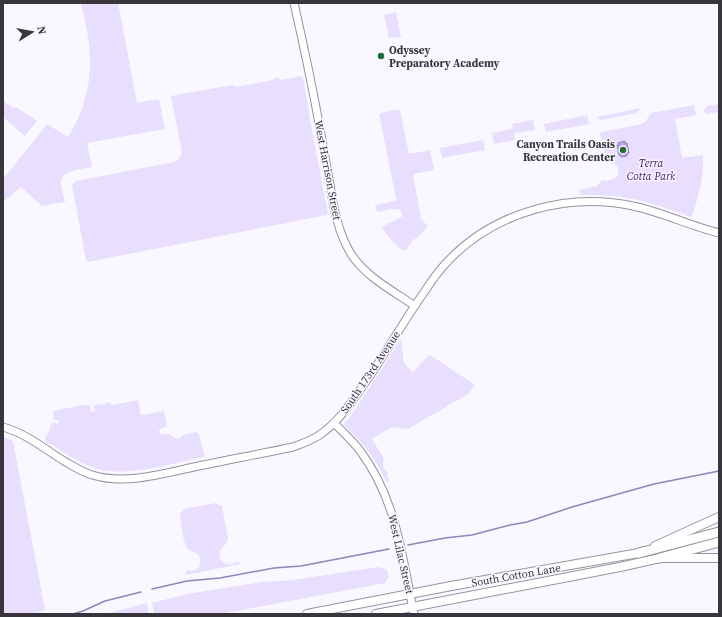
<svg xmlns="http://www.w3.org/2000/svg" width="722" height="617" font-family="'Source Serif 4',serif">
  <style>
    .green { fill: #e8dffe }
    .water { fill: #bca2f1; stroke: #9482bb }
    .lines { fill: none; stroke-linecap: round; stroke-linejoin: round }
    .stream { stroke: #9482bb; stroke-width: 1.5 }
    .secondary-casing { stroke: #96939f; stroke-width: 9 }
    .primary-casing { stroke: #96939f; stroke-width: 10 }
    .highway-casing { stroke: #96939f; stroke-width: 11 }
    .secondary { stroke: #fff; stroke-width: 7 }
    .primary { stroke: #fff; stroke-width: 8 }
    .highway { stroke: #fff; stroke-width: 9 }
    .poi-dot { fill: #286b35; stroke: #f9f7ff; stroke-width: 1.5 }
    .labels { text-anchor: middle; stroke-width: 3; stroke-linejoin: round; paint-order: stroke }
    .poi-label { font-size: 11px; font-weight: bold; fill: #38363c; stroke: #f9f7ff; text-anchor: start }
    .park-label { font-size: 11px; font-style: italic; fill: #401671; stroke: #f9f7ff }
    .street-label { font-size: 11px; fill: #38363c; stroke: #f9f7ff }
  </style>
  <rect width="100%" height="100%" fill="#f9f7ff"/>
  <g class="green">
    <path d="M81,3H118L137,103L159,99L165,129L87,143L92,167C84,169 64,170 61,180C60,185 64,196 65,202L42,206L21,187L3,202V179L37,137L47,124L68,137C83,114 91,85 90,58C90,40 85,21 81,3Z"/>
    <polygon points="396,12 401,38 394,37 389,38 384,15"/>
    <path d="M301,76L303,77L311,125L328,213L327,215L88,262L86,260L72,185L76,181L174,162C179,159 181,157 182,153L171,96L232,85L236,87L273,80L276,77L281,80Z"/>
    <polygon points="3,101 14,108 16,107 37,121 25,136 3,117"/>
    <polygon points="719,104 719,112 706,114 704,111 707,106"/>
    <path d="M694,105L696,115L675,119L682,158L703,155C704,177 699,195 692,216L689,217L684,214C665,208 646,201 627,198C611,195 596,195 580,195L579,190L597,186L602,180C611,183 622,177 617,166C614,161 608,160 605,155L600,133L601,132L642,124L646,121L651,113Z"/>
    <polygon points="641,108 637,113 601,120 597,117"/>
    <path d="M393,110H400L409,154L430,150L434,170L413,174L421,219L428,226L417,238L413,240L406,250H402C394,243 387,236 382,227L403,216L400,209L393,210V209L377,212L375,205L395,201L396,199L379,114Z"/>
    <polygon points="587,115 589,124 546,132 544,124"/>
    <polygon points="533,120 535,130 515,133 514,135 515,140 494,144 492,133 511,129 513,127 512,124"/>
    <polygon points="483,140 485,150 442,158 440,148"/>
    <path d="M401,339L404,363L413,372L429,355L435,358L475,385L468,394L408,429L392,427L372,439L384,459C382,464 383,469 388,473L387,475L389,480L388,483C384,479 382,472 379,467C369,451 357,437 344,425V423L350,417L358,405Z"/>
    <path d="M138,400L141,415L164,411L167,426L159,430L160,434H170L175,438H180L183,435L197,432C202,439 201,448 205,456L201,458H197C167,465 126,477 97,469C80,464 65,453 51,444L46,443L45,439L49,431L52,422L58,424L59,421L53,419V411L83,405H90L91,412L95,411L94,405L103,404L108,402L113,405Z"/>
    <polygon points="3,437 13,441 45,610 34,614 3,614"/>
    <path d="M216,503L222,506L228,538L226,544C212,554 224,572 238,561L241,564L185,575L187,570C190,571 193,571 196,570C198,568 199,567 200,564C204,551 190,554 186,546C182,537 182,525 180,515L184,509Z"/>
    <polygon points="379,567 387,570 389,577 385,583 221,614 154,614 152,603 187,594 262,582 293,580"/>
    <polygon points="147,603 149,614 106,614 109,613"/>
  </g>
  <polygon class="water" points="625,141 625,144 627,143 629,153 627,154 627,156 621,157 620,155 619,155 617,145 619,145 618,143"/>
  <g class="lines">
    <g class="stream">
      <polyline points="408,545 445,538 472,535 510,525 527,522 572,507 654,484 719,471"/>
      <polyline points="152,589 187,581 220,578 274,568 301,566 389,549"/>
      <polyline points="73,614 83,611 105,601 141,592"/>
    </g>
    <g class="secondary-casing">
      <g id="secondary">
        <path d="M294,3C304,47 313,90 321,134C324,151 327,168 330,185C334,210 338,232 351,254C366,277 393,291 415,306"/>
        <path d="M334,423C343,432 354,442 361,452C397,501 402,557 414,614"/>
        <path d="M3,427C25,433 45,449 64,461C73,466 82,472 92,475C125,485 161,474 194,467C227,460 260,454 293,447C301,444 310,441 318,436C340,422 354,398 369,377C388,349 405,319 425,291C432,280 440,269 449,260C495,212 568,192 633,206C662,212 690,226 719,233"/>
      </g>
    </g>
    <g class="primary-casing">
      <g id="primary">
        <polyline points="655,546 719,517"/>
        <polyline points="307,614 451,586 639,553 644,551"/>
        <polyline points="376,614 620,567 660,558 719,558"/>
      </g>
    </g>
    <g class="highway-casing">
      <g id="highway">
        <polyline points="639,553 719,532"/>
        <polyline points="660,558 719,542"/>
      </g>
    </g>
    <use href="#secondary" class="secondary"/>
    <use href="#primary" class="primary"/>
    <use href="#highway" class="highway"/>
  </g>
  <g class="poi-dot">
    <circle cx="381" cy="56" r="4"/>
    <circle cx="623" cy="150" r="4"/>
  </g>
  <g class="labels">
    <g class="poi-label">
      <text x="389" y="54">Odyssey<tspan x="389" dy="13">Preparatory Academy</tspan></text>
      <text x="615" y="148" text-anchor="end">Canyon Trails Oasis<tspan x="615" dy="13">Recreation Center</tspan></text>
    </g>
    <g class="park-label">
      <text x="651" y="167">Terra<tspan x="651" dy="13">Cotta Park</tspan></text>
    </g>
    <g class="street-label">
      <text transform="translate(328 170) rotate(79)" y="4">West Harrison Street</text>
      <text transform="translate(370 372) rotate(-56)" y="4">South 173rd Avenue</text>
      <text transform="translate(401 554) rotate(77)" y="4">West Lilac Street</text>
      <text transform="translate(516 575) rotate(-10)" y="4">South Cotton Lane</text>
    </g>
  </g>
  <rect width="722" height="617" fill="none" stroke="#38363c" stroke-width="8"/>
  <g transform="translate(32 32) rotate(79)" stroke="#f9f7ff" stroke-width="3" paint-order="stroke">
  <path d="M0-3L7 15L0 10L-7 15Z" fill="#38363c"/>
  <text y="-6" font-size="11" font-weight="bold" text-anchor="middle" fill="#38363c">N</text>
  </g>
</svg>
